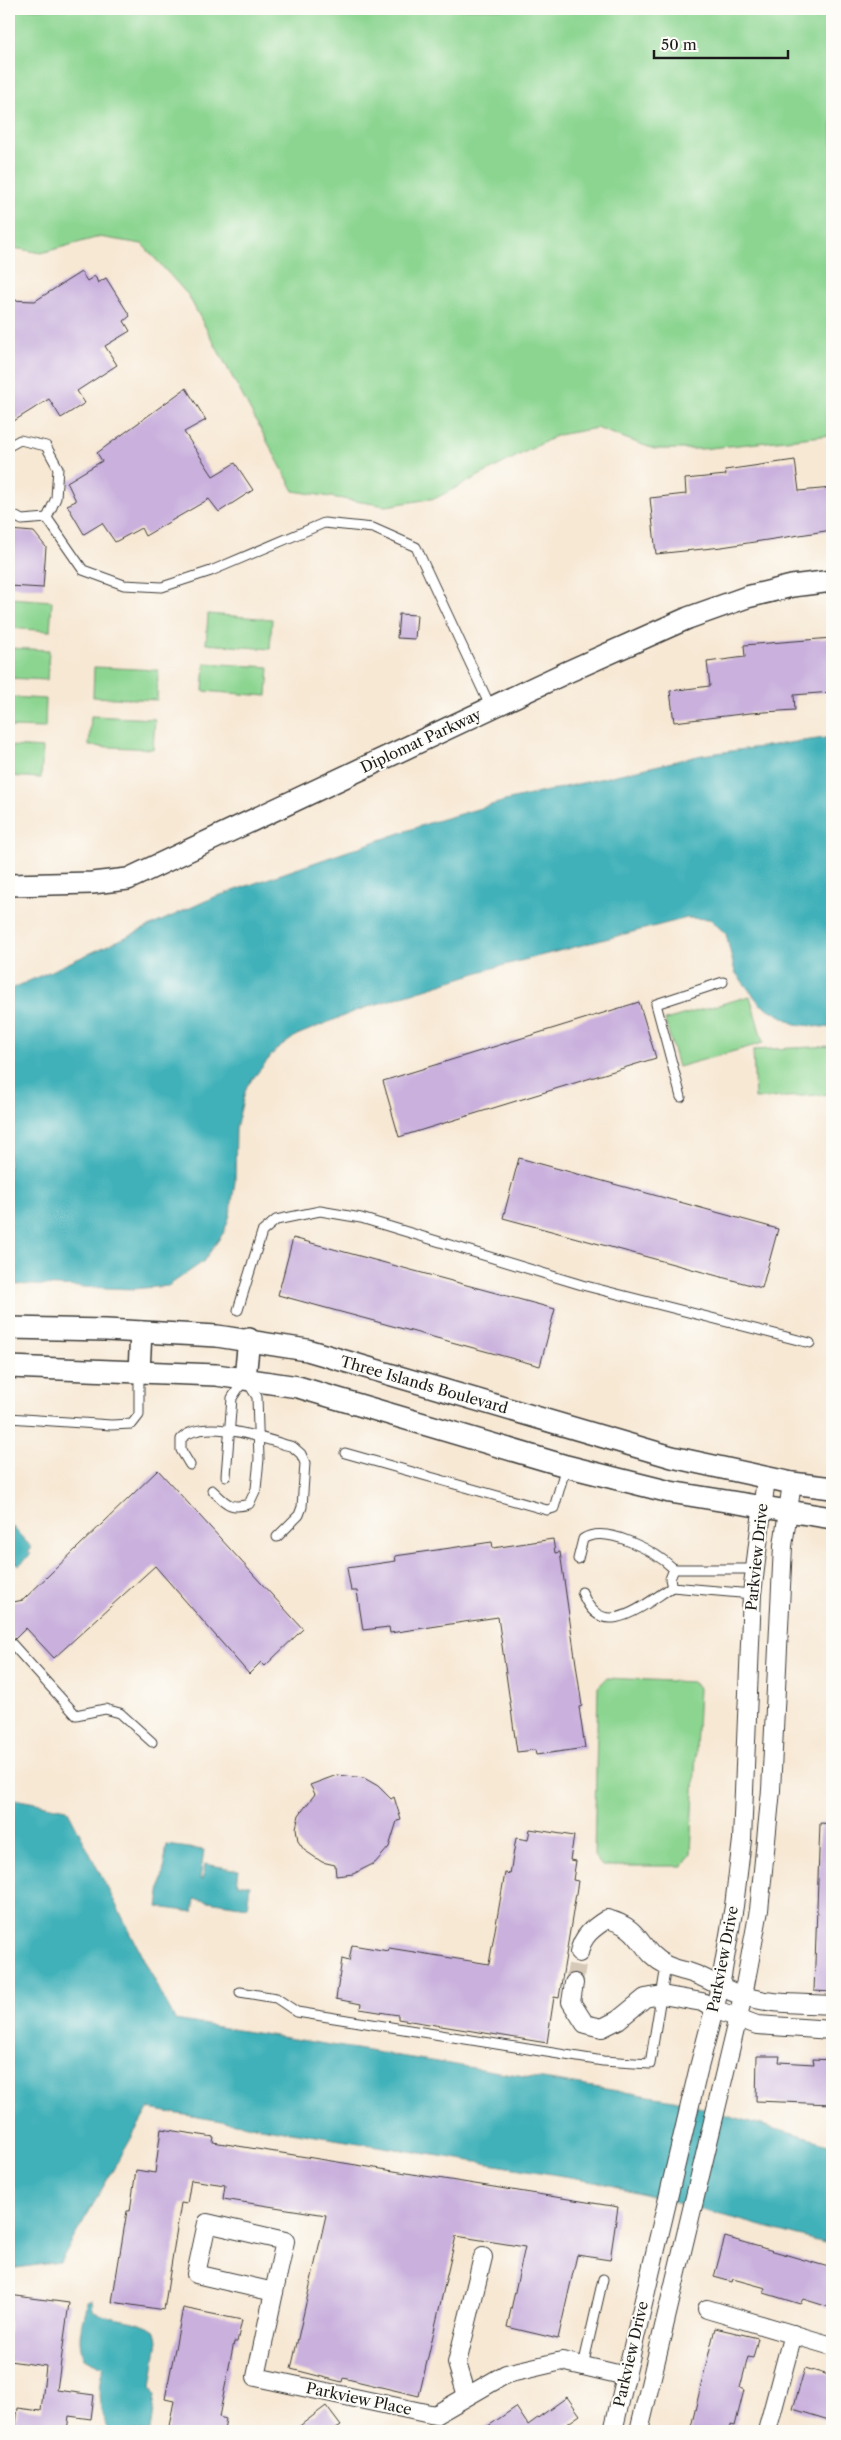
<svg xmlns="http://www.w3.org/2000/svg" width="841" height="2440" font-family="'Libre Caslon Text',serif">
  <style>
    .green { fill: #8cd591; stroke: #547856 }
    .water { fill: #41b1b9; stroke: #2e666a }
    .building { fill: #c9b0dd }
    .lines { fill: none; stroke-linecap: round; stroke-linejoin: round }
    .minor-tunnel { stroke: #d6c9b8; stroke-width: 18; stroke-dasharray: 18 9; stroke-linecap: butt }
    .service-casing { stroke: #3d3b38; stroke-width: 11 }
    .minor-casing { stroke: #3d3b38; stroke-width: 20 }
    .tertiary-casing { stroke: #3d3b38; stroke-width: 24 }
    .service { stroke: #fff; stroke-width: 9 }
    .minor { stroke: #fff; stroke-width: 18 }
    .tertiary { stroke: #fff; stroke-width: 21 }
    .labels { text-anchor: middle; stroke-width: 4; stroke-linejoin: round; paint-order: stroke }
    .street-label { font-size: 15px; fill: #1c1c1c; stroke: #fdfcf7 }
  </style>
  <rect width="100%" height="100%" fill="#fdfcf7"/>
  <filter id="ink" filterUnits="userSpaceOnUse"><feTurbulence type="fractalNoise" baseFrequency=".02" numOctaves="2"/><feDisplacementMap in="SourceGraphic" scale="10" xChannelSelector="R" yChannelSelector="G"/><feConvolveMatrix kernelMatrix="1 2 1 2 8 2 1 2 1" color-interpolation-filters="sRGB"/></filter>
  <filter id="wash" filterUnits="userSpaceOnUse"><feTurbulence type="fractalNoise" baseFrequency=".0096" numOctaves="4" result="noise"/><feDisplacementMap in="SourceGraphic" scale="20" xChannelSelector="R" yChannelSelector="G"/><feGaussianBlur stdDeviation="1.12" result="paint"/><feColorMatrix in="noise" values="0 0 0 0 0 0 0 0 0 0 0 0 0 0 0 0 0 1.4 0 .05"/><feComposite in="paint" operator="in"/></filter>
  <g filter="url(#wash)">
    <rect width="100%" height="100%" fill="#f7e8d4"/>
    <g class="green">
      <polygon points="9,9 832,9 832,435 701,449 654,449 597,428 558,435 436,498 386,506 294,491 188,295 142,244 99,237 41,253 9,247"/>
      <polygon points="9,598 52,601 50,631 9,628"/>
      <polygon points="208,614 272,619 270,649 206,644"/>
      <polygon points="9,648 49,650 47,680 9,678"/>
      <polygon points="205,663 269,667 267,696 203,691"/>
      <polygon points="94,667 158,670 157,700 93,697"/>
      <polygon points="9,697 46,699 45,728 9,727"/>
      <polygon points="91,716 155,719 153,749 89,746"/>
      <polygon points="9,746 43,748 41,778 9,776"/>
      <polygon points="750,996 763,1043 678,1067 665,1020"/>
      <polygon points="832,1046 832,1094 755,1099 753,1050"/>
      <polygon points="607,1678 692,1682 699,1688 691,1854 683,1866 602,1866 594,1856 598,1687"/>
    </g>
    <g class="water">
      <polygon points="832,737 832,1028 795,1024 760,1004 735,972 726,934 710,919 687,918 489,969 358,1010 297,1035 275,1051 247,1086 245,1092 236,1128 235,1182 230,1215 224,1232 203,1262 168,1286 132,1289 9,1284 9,990 212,898 429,823 505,801 702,755"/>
      <polygon points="9,1523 32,1548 28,1551 31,1554 19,1565 16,1562 13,1565 9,1560"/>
      <polygon points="9,1798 67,1809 175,2020 674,2100 832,2145 832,2245 595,2181 148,2109 60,2262 9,2269"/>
      <polygon points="167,1845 204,1850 200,1879 203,1879 205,1864 239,1870 237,1883 250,1885 247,1907 195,1899 193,1912 158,1907"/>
      <path d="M92,2299L93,2310C108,2322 138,2317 156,2332L158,2340L151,2387L155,2396L150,2431H110C98,2413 96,2387 104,2367L84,2358C74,2330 86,2325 87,2301Z"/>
    </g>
    <g id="blocks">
      <g class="building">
        <polygon points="81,272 87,281 95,276 98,283 106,278 130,316 124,321 130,331 105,346 117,365 77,391 85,403 61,418 49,399 9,424 9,300 35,301"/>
        <polygon points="186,388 206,420 184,432 213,476 235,463 253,490 219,512 209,499 145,536 141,528 115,542 102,523 84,534 67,505 76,501 67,482 102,461 97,453"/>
        <polygon points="795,460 799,491 832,488 832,530 722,547 656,554 650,498 686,494 685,479 726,475 725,470"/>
        <polygon points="9,530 34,532 46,547 43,588 9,586"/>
        <polygon points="399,614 417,615 415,639 397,638"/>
        <polygon points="832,638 832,692 794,695 795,710 750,713 674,722 670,691 710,686 707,662 745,657 744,645"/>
        <polygon points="639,1002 656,1058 399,1137 383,1081"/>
        <polygon points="519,1158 778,1229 762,1288 503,1218"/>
        <polygon points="293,1238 555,1309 540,1366 278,1295"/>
        <polygon points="158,1470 303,1629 265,1666 261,1662 249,1674 155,1566 54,1658 26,1628 15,1639 9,1639 9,1603 23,1600"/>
        <polygon points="553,1539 555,1553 560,1552 582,1706 579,1707 585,1748 536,1755 535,1750 517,1752 498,1617 390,1633 389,1627 363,1630 357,1591 351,1591 347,1568 396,1561 395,1556 492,1542 493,1548"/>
        <polygon points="337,1775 364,1778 378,1786 391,1799 394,1797 401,1820 397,1821 389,1847 375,1863 353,1874 336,1876 335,1865 322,1862 304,1850 298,1841 296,1828 299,1815 315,1794 310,1785"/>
        <polygon points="820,1823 832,1824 832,1992 814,1991"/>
        <polygon points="530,1829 574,1836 570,1860 576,1861 573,1880 578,1881 559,1998 554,1997 547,2043 398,2019 398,2015 360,2009 361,2004 336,1999 342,1959 349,1961 352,1945 388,1951 389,1948 489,1964 505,1873 510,1874 516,1838 528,1840"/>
        <polygon points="757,2056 780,2056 779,2062 814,2064 813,2059 832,2060 832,2104 756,2101"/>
        <polygon points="161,2129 214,2137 213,2142 618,2207 610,2260 577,2255 558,2339 507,2327 525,2247 456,2236 419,2396 343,2378 342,2382 291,2369 326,2215 223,2199 225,2185 191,2180 187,2204 181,2203 164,2310 112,2302 127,2211 130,2211 136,2170 155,2173"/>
        <polygon points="725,2237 832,2268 832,2308 803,2299 800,2304 764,2293 766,2288 733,2279 732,2282 714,2277"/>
        <polygon points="9,2295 69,2303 57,2390 94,2395 91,2419 69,2416 67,2431 15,2431 18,2408 41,2411 46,2366 9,2361"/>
        <polygon points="183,2308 242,2320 237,2342 234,2342 219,2417 226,2419 224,2431 168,2431 174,2401 165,2399"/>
        <polygon points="715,2328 758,2338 753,2358 748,2357 740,2388 744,2390 735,2426 731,2425 730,2431 690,2431"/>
        <polygon points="805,2368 832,2376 832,2421 793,2409"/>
        <polygon points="567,2397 580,2415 557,2431 481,2431 516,2407 528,2425"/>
        <polygon points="326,2406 341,2426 333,2431 293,2431"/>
      </g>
    </g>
  </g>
  <g filter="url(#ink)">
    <use href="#blocks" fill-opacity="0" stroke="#3d3b38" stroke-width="1"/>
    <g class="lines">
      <polyline class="minor-tunnel" points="574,1983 579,1953"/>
      <g class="service-casing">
        <g id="service">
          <polyline points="9,446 20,440 46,446 58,468 56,498 47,518"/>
          <polyline points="9,513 22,520 47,518 83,570 124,585 162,587 211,571 324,523 373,528 416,547 491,708"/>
          <polyline points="681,1097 656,1004 723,982"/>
          <polyline points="238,1310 262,1232 276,1220 320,1211 361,1218 582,1285 810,1343"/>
          <polyline points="9,1418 111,1425 132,1424 139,1415 139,1371"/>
          <polyline points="345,1453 547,1510 554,1508 566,1466"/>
          <path d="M190,1465L181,1450V1439C203,1416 265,1439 293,1447L301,1454L305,1463L302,1507L299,1515L277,1537"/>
          <path d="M212,1490C225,1502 229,1510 249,1504L256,1489L259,1459L257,1397L245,1378L232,1398L226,1476"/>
          <path d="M578,1559L583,1539C607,1524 656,1552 674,1569"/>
          <path d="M582,1592C601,1644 643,1605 672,1587"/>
          <polyline points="752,1594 672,1587 670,1579 674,1569 754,1569"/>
          <polyline points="12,1644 76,1715 105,1709 120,1713 152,1742"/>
          <polyline points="240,1992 276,1998 297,2012 603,2061 650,2064 666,1966"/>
          <polyline points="583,2366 603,2279"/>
        </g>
      </g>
      <g class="minor-casing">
        <g id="minor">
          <path d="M579,1953C582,1936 593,1928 607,1919C644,1928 638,1951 666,1965C676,1970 689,1971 699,1976C714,1982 728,1992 744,1996C772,2005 803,2003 832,2005"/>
          <polyline points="574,1983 571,2002 585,2024 602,2028 618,2020 645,1998 662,1995 702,2002 714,2009 757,2025 832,2030"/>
          <polygon points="207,2223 285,2241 274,2292 196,2274"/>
          <polyline points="274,2292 256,2377 435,2415 506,2374 562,2361 626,2376"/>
          <polyline points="707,2309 832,2346"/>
          <polyline points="467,2396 457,2363 483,2257"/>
          <polyline points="613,2431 698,2071 720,1987 734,1906 742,1840 752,1594 766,1478"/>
          <polyline points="639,2431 743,1996 759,1910 771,1790 783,1546 792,1483"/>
          <polyline points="767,2431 793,2334"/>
        </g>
      </g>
      <g class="tertiary-casing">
        <g id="tertiary">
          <polyline points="9,885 92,883 128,879 565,673 688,618 747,597 792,586 832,581"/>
          <polyline points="9,1328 106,1330 217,1336 307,1350 672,1457 792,1483 832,1488"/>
          <polyline points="9,1367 216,1375 298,1387 566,1466 670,1492 832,1518"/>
          <polyline points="139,1371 141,1332"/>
          <polyline points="245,1378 249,1339"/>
        </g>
      </g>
      <use href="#service" class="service"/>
      <use href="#minor" class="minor"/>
      <use href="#tertiary" class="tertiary"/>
    </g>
  </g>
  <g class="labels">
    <g class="street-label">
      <text transform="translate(421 741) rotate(-25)" y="5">Diplomat Parkway</text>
      <text transform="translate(424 1385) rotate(16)" y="5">Three Islands Boulevard</text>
      <text transform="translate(757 1557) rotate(-84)" y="5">Parkview Drive</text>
      <text transform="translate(723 1959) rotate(-79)" y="5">Parkview Drive</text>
      <text transform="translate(631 2354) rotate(-77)" y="5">Parkview Drive</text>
      <text transform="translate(359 2399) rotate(12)" y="5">Parkview Place</text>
    </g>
  </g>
  <rect width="841" height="2440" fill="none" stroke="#fdfcf7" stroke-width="30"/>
  <path d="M654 50v8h134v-8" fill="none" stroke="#1c1c1c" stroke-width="2.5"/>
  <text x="661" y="50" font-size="15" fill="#1c1c1c" stroke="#fdfcf7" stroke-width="4" paint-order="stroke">50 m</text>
</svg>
